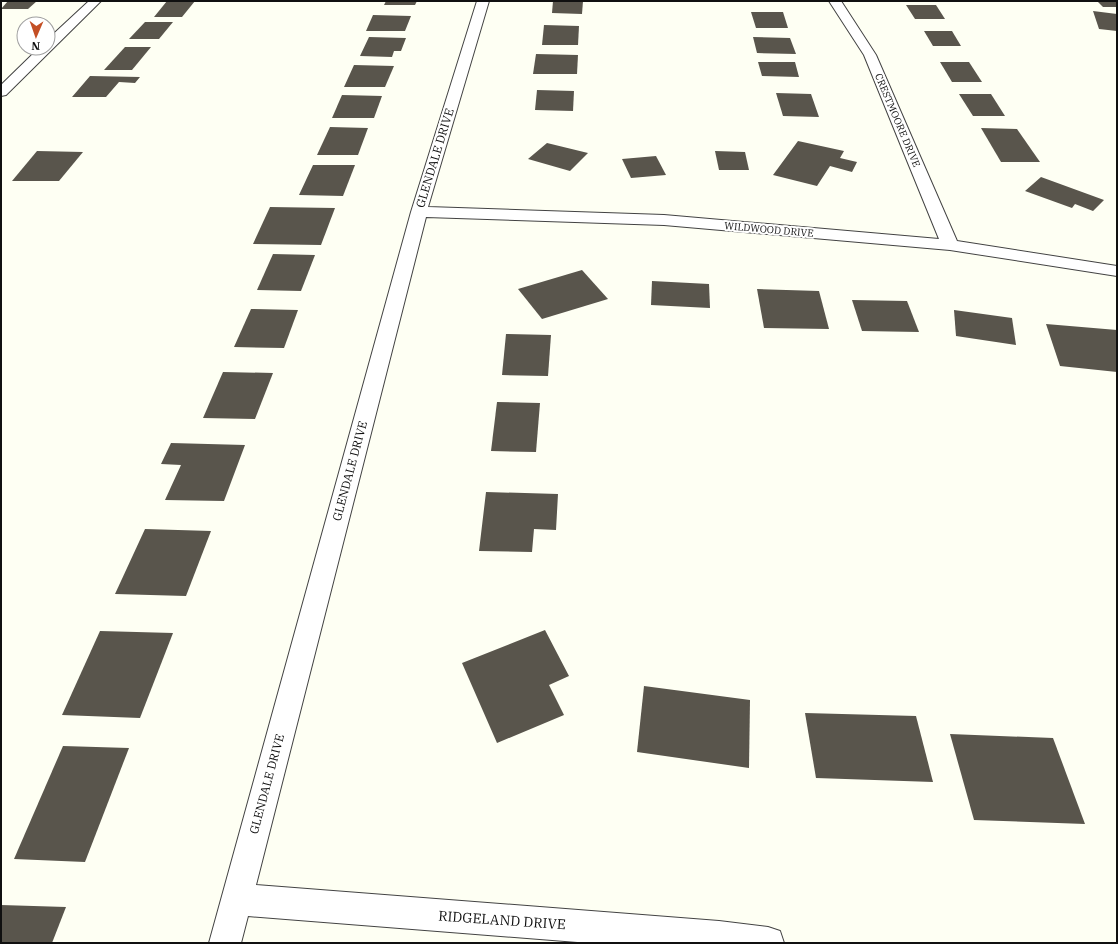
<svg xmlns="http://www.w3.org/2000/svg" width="1118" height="944" font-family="'IBM Plex Serif',serif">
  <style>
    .building { fill: #59554c }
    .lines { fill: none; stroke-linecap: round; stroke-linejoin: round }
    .minor-casing { stroke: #434343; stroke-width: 2 }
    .minor { fill: #fff; fill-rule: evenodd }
    .labels { text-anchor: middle; stroke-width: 4; stroke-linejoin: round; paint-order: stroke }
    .far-street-label { font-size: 10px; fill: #101010; stroke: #fff }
    .street-label { font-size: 12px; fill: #101010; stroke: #fff }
    .near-street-label { font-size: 14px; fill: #101010; stroke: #fff }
  </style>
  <rect width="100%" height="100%" fill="#fefff3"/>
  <g class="building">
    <polygon points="8,1 37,1 28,9 1,9"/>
    <polygon points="167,1 195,1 182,17 154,17"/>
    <polygon points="386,1 417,1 415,5 384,5"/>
    <polygon points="553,1 583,1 582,14 552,13"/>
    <polygon points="1097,1 1117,1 1117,7 1103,7"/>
    <polygon points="906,5 936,5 945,19 915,19"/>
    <polygon points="1093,11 1117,14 1117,31 1099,29"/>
    <polygon points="751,12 783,12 788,28 756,28"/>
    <polygon points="373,15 411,16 405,31 366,31"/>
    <polygon points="145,22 173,22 159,39 129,39"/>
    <polygon points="544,25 579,26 578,45 542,45"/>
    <polygon points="924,31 952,31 961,46 933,46"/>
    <polygon points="369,37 406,38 401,51 394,51 392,57 360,56"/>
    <polygon points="753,37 790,38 796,54 757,53"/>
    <polygon points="125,47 151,47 132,70 104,70"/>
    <polygon points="536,54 578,55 577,74 533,74"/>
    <polygon points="758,62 795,62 799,77 762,76"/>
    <polygon points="940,62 969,62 982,82 952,82"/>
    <polygon points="354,65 394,66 385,87 344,87"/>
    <polygon points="90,76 140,77 135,83 119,82 106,97 72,97"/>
    <polygon points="537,90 574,91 573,111 535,110"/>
    <polygon points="776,93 811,94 819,117 783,116"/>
    <polygon points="959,94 991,94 1005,116 973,116"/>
    <polygon points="342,95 382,96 374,118 332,118"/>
    <polygon points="330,127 368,128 358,155 317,155"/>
    <polygon points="981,128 1017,129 1040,162 1001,162"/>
    <polygon points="798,141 844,151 840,158 857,162 852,172 830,166 817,186 773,175"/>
    <polygon points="547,143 588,153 570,171 528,159"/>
    <polygon points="37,151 83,152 59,181 12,181"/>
    <polygon points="715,151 745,152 749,170 719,170"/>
    <polygon points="656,156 666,175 631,178 622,159"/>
    <polygon points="313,165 355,165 343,196 299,195"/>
    <polygon points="1041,177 1104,200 1093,211 1075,204 1072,208 1025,191"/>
    <polygon points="270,207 335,208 321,245 253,244"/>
    <polygon points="273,254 315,255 301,291 257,290"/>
    <polygon points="582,270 608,299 542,319 518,289"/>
    <polygon points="652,281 709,284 710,308 651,305"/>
    <polygon points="757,289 819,291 829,329 764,328"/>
    <polygon points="852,300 907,301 919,332 862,331"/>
    <polygon points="251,309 298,310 284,348 234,347"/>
    <polygon points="954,310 1012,318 1016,345 956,336"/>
    <polygon points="1046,324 1117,330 1117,372 1060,366"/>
    <polygon points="506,334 551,335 548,376 502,375"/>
    <polygon points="223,372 273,373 255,419 203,418"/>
    <polygon points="497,402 540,403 536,452 491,451"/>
    <polygon points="171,443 245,445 224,501 165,500 181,465 161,464"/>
    <polygon points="486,492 558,494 556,530 534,529 532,552 479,551"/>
    <polygon points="145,529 211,531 186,596 115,594"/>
    <polygon points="545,630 569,676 549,685 564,715 497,743 462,663"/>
    <polygon points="100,631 173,633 140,718 62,715"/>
    <polygon points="644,686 750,700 749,768 637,752"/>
    <polygon points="805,713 916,716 933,782 816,778"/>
    <polygon points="950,734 1053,738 1085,824 974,820"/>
    <polygon points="63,746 129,748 85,862 14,859"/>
    <polygon points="1,905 66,907 52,943 1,943"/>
  </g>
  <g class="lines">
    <g class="minor-casing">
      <g id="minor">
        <polygon points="89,1 101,1 6,95 1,96 1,85 39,48 48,48 48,39"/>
        <polygon points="477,1 489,1 428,207 664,215 939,239 864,55 829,1 841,1 876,55 957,241 1117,266 1117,276 950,250 664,225 426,217 256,885 719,921 768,927 780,931 784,943 590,943 248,916 241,943 209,943 411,212"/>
      </g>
    </g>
    <use href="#minor" class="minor"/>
  </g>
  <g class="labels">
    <g class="far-street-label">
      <text transform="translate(898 120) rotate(67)" y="4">CRESTMOORE DRIVE</text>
      <text transform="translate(769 229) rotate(5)" y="4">WILDWOOD DRIVE</text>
    </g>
    <g class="street-label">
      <text transform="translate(435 158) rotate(-73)" y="4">GLENDALE DRIVE</text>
      <text transform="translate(350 471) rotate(-75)" y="4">GLENDALE DRIVE</text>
      <text transform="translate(267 784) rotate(-75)" y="4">GLENDALE DRIVE</text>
    </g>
    <g class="near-street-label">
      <text transform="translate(502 920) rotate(4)" y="5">RIDGELAND DRIVE</text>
    </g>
  </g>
  <rect width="1118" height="944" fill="none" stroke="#101010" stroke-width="4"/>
  <g transform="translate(36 36) rotate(182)"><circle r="19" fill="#ffffff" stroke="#9f9f9f"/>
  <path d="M0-3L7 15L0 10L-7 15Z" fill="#c44f25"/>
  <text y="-6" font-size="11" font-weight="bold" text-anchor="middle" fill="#101010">N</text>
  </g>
</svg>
